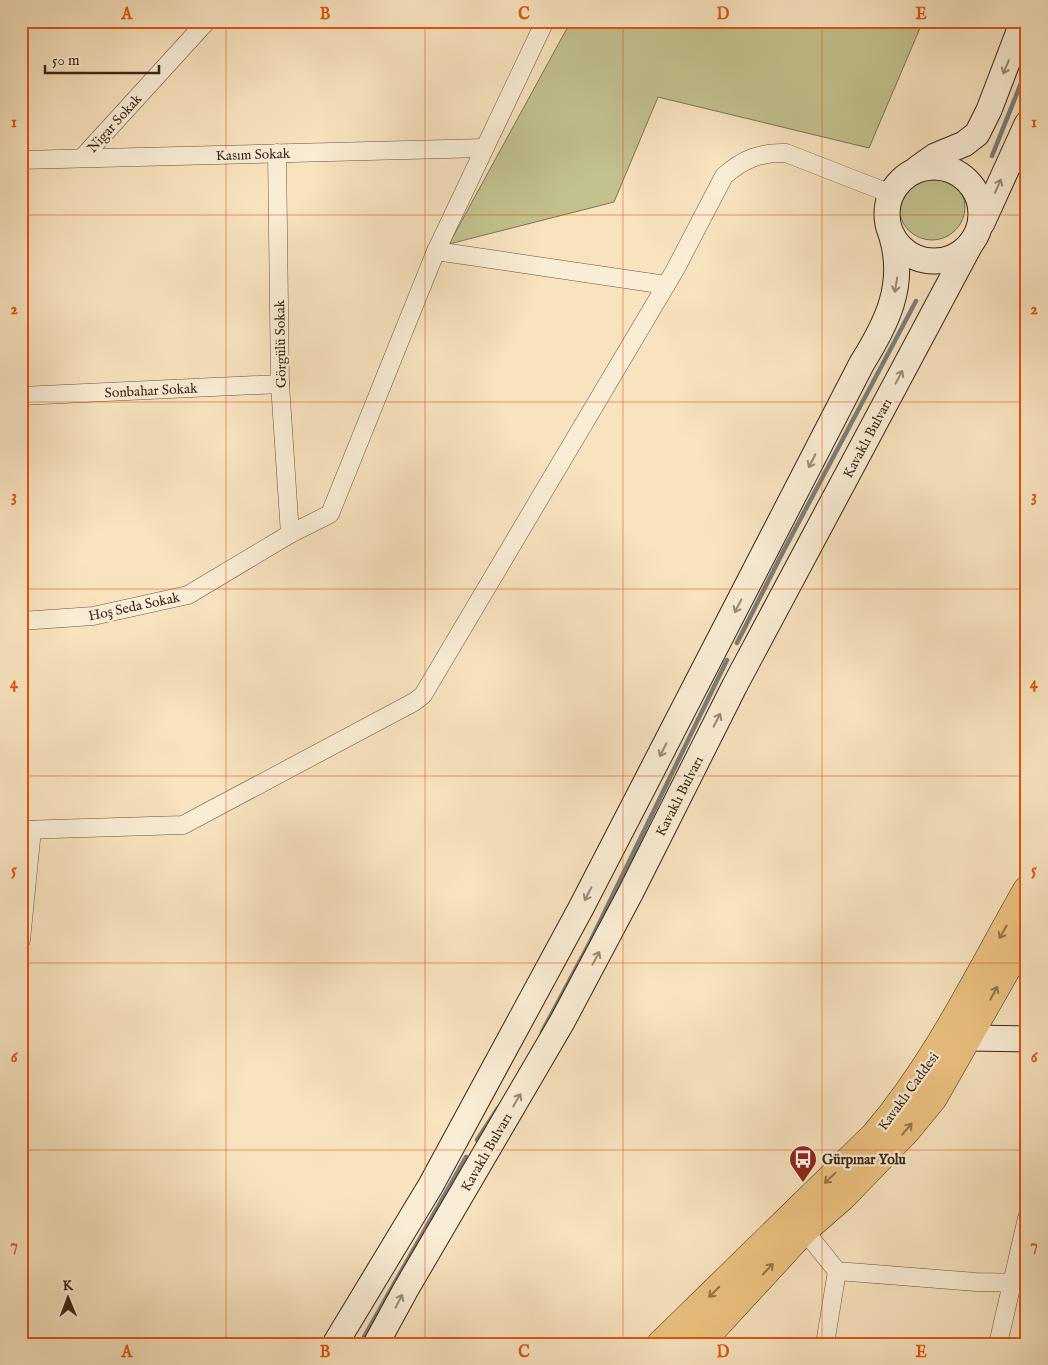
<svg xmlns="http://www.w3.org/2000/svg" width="1048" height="1365" font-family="'IM FELL English',serif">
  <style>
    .green { fill: #c2c28f; stroke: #7e7454 }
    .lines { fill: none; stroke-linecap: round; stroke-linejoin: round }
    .stream { stroke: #797f7b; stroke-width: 4.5 }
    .street-casing { stroke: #6a5542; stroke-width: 19 }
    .secondary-casing { stroke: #3a2619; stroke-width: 27 }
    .primary-casing { stroke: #3a2619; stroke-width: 29 }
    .street { stroke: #faedd5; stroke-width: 18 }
    .secondary { stroke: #faedd5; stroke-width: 25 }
    .primary { stroke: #ecc280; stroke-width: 28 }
    .oneway { stroke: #9a8a77 }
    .oneway2 { stroke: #93744c }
    .grid { fill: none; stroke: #df560d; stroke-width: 1; stroke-opacity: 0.55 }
    .labels { text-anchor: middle; stroke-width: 4.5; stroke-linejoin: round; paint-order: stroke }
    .street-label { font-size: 14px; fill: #3a2619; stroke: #faedd5 }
    .poi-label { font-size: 14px; font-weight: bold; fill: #3a2619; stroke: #faedd5; text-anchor: start }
    .neatline { fill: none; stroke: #df560d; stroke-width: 2 }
    .grid-label { font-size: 16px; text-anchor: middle; font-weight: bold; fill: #df560d }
  </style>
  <rect width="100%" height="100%" fill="#f8e3bf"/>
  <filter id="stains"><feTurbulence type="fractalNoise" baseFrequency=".004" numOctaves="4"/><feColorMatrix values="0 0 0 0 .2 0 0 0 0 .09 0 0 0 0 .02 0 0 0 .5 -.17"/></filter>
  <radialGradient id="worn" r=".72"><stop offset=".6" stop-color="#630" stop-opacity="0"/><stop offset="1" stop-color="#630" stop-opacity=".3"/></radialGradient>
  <g class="green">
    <polygon points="571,21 923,21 869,148 658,97 614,202 449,244"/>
    <circle cx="932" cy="207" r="33"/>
  </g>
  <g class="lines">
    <g class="stream">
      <polyline points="992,156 1027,68"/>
      <polyline points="737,643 784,550 916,301"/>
      <polyline points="542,1032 590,942 727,660"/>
      <polyline points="477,1140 498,1108"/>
      <polyline points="360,1344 466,1157"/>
    </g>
    <g class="street-casing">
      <g id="street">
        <polyline points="277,153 280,384 290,534"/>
        <polyline points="82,158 207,21"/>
        <polyline points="21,160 484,148"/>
        <polyline points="436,251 666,285"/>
        <polyline points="21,396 280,384"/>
        <polyline points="21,621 93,616 188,595 290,534 330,514 436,251 545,21"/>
        <path d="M21,830L183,825L414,702L423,695L675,270L724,176C743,159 761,152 786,153L891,194"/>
        <polyline points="21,940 32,830"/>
        <polyline points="804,1230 837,1271 976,1282 1027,1283"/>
        <polyline points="825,1344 837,1271"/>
        <polyline points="998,1344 1027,1218"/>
      </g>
    </g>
    <g class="secondary-casing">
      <g id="secondary">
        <circle cx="934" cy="214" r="47"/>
        <polyline points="918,168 935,156 964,144 977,134 989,110 1023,21"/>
        <polyline points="982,223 1027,124"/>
        <polyline points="969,1038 1027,1039"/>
        <path d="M335,1344L431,1185L581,908L862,363C887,323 906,285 892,237"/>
        <polyline points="376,1344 406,1289 562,1022 631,892 735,685 971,243"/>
      </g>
    </g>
    <g class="primary-casing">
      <g id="primary">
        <path d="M661,1344L875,1135C938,1061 979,974 1027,890"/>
        <polyline points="699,1344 804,1230 842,1197 905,1132 933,1098 1027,933"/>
      </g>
    </g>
    <use href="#street" class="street"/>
    <use href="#secondary" class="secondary"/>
    <use href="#primary" class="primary"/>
  </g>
  <defs><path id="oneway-shaft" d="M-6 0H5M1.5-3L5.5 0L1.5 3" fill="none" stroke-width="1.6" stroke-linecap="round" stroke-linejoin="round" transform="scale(1.25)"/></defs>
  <g class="oneway">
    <use href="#oneway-shaft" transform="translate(1006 67) rotate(112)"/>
    <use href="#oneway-shaft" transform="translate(998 186) rotate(-66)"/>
    <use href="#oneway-shaft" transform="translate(896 285) rotate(99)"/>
    <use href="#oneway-shaft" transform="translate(899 377) rotate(-62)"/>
    <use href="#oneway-shaft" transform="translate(812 461) rotate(117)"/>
    <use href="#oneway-shaft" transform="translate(738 606) rotate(117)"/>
    <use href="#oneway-shaft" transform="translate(717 720) rotate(-63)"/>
    <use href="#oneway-shaft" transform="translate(663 750) rotate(117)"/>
    <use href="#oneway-shaft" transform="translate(588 894) rotate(117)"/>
    <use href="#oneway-shaft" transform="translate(596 958) rotate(-62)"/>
    <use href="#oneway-shaft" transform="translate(517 1100) rotate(-60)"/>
    <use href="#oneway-shaft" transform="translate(399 1301) rotate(-62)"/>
  </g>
  <g class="oneway2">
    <use href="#oneway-shaft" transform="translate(1003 932) rotate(119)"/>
    <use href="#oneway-shaft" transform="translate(994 993) rotate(-61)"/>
    <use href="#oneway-shaft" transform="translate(907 1129) rotate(-49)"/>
    <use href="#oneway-shaft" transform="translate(830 1178) rotate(137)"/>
    <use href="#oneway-shaft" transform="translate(768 1269) rotate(-47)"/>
    <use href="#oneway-shaft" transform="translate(714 1292) rotate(135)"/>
  </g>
  <path class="grid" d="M226,21V1344M425,21V1344M623,21V1344M822,21V1344M21,215H1027M21,402H1027M21,589H1027M21,776H1027M21,963H1027M21,1150H1027"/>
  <defs>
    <g id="bus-pin" transform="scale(1.4375)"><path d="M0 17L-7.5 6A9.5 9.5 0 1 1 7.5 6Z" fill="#8f2418" stroke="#faedd5"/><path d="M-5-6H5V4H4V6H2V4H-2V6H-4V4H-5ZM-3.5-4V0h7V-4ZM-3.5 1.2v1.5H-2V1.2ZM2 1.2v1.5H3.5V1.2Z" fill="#fff"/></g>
  </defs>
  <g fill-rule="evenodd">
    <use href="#bus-pin" x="803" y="1159"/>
  </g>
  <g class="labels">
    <g class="street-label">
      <text transform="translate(114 123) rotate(-48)" y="5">Nigar Sokak</text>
      <text transform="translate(253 154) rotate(-2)" y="5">Kasım Sokak</text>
      <text transform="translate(280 344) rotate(-91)" y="5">Görgülü Sokak</text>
      <text transform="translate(151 390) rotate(-3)" y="5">Sonbahar Sokak</text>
      <text transform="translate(867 438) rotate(-62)" y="5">Kavaklı Bulvarı</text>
      <text transform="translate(134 606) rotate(-12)" y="5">Hoş Seda Sokak</text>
      <text transform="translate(679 796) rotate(-63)" y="5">Kavaklı Bulvarı</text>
      <text transform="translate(908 1091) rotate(-54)" y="5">Kavaklı Caddesi</text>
      <text transform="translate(486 1152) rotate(-60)" y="5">Kavaklı Bulvarı</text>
    </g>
    <g class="poi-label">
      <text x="822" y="1164">Gürpınar Yolu</text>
    </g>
  </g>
  <rect width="1048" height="1365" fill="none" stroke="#f8e3bf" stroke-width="55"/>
  <g transform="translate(68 1298) rotate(359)" stroke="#faedd5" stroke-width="4" paint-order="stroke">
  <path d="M0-4L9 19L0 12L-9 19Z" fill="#3a2619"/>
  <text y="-8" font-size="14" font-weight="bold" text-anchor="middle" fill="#3a2619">K</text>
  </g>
  <path d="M45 65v8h114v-8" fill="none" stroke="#3a2619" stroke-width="2.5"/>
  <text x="52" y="65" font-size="15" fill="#3a2619" stroke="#faedd5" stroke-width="4" paint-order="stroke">50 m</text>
  <rect x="28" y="28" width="992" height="1310" class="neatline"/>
  <g class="grid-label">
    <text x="127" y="19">A</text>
    <text x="325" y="19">B</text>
    <text x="524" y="19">C</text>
    <text x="723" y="19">D</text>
    <text x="921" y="19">E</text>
    <text x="14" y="127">1</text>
    <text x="1034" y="127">1</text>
    <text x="14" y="314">2</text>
    <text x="1034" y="314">2</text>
    <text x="14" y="501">3</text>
    <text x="1034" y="501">3</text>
    <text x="14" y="688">4</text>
    <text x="1034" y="688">4</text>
    <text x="14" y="875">5</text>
    <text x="1034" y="875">5</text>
    <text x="14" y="1062">6</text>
    <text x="1034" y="1062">6</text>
    <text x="14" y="1250">7</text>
    <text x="1034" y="1250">7</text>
    <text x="127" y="1357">A</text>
    <text x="325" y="1357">B</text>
    <text x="524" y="1357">C</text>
    <text x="723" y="1357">D</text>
    <text x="921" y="1357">E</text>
  </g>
  <rect width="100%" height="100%" filter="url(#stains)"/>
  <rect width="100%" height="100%" fill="url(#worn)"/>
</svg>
